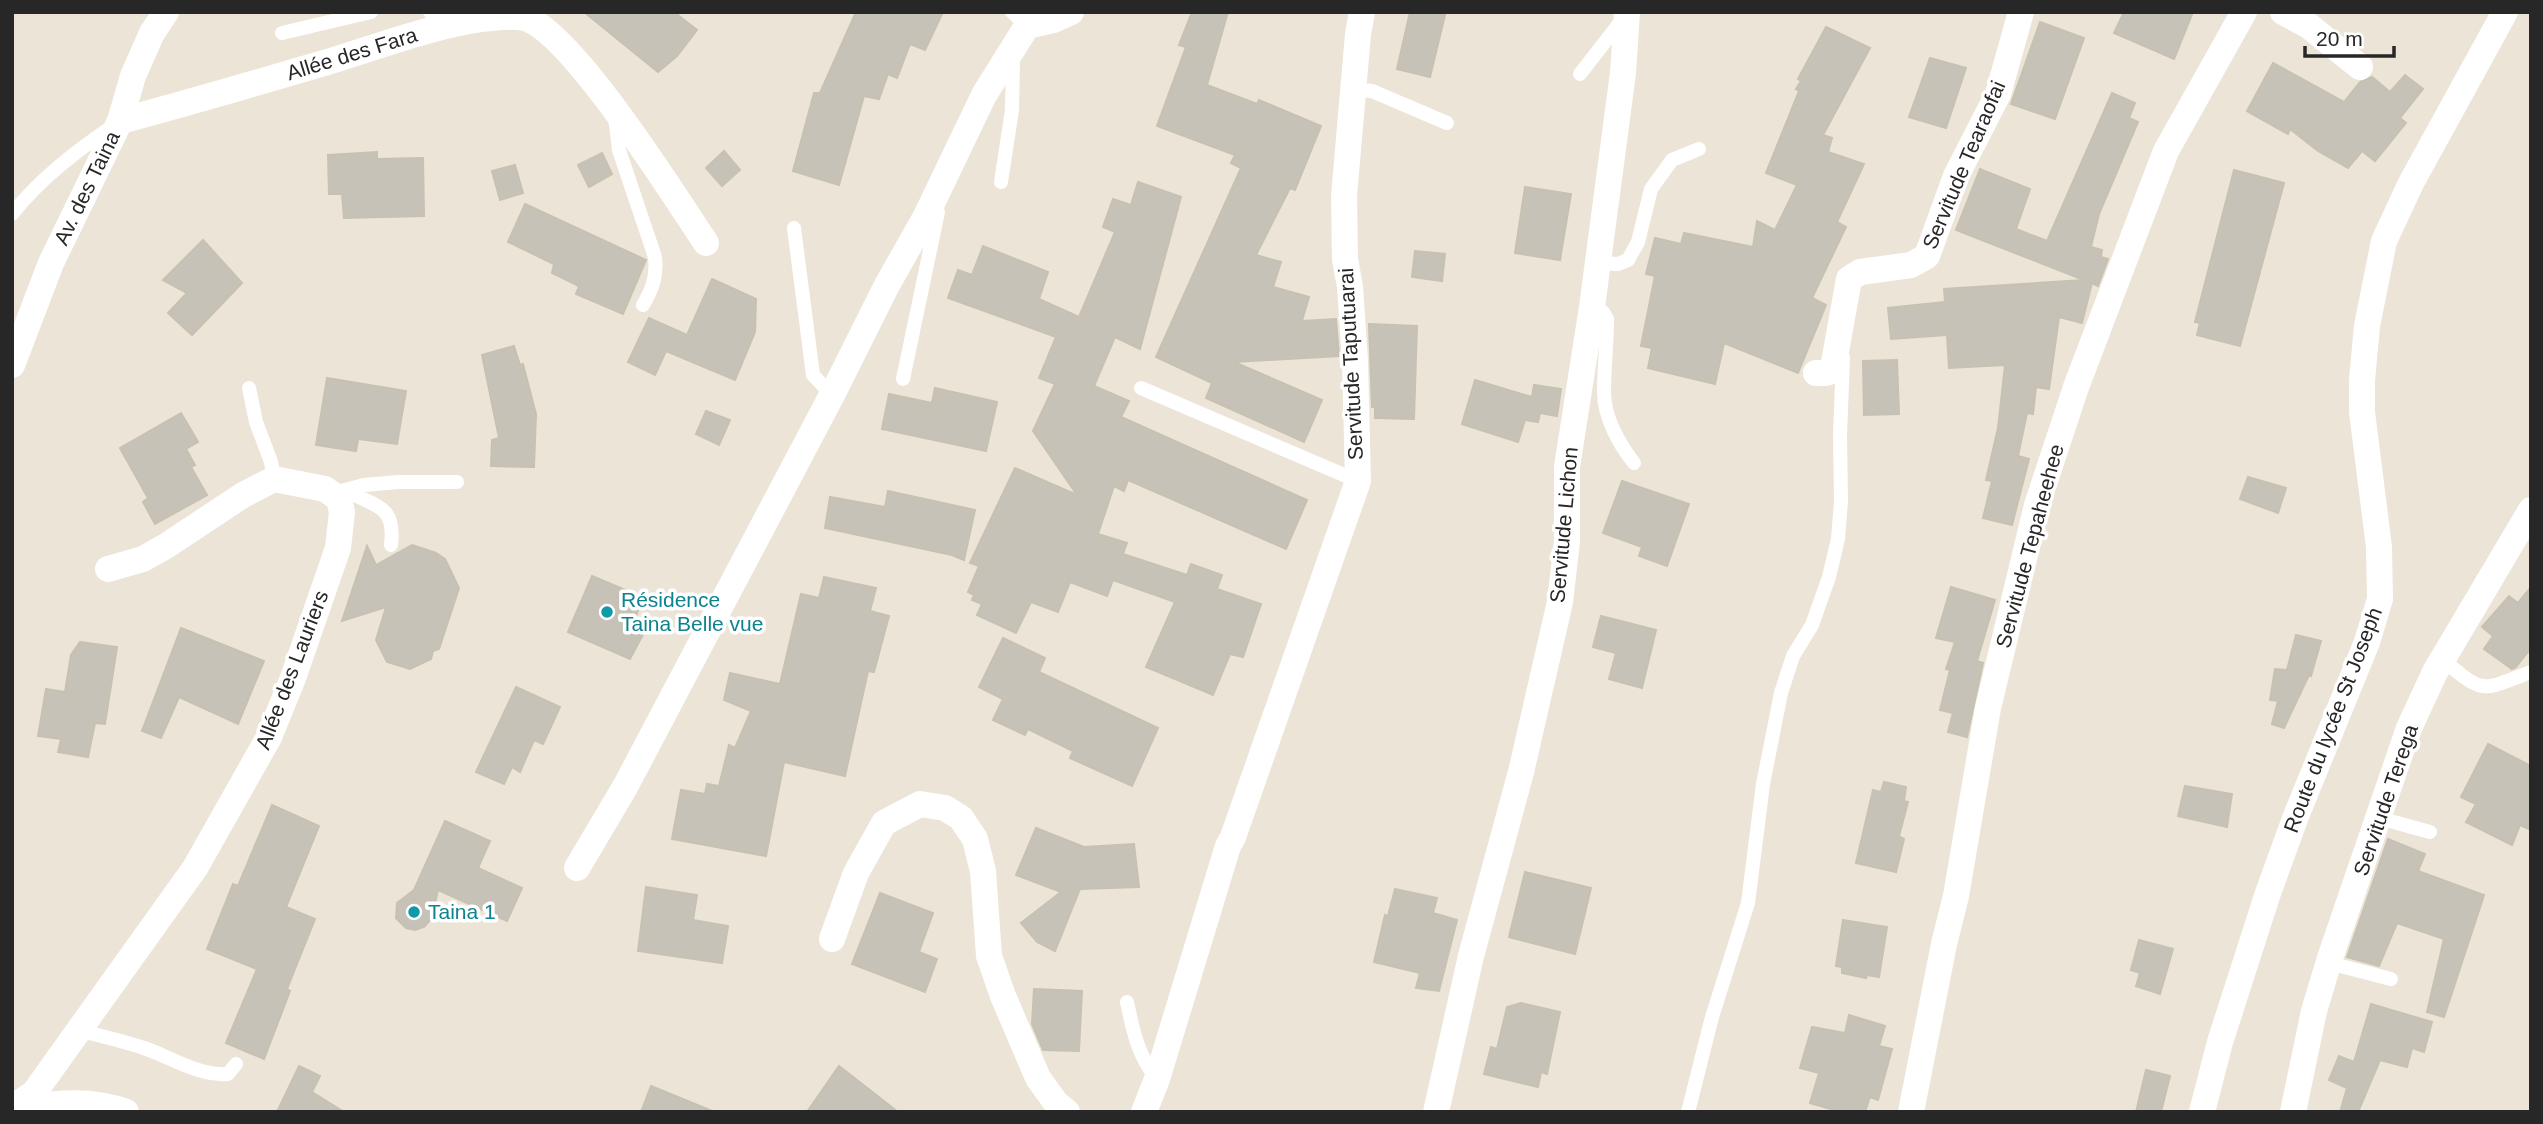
<svg xmlns="http://www.w3.org/2000/svg" width="2543" height="1124" font-family="Helvetica,sans-serif">
  <style>
    .building { fill: #c7c2b7; stroke: #c7c1b1; stroke-width: 2 }
    .lines { fill: none; stroke-linecap: round; stroke-linejoin: round }
    .service { stroke: #fff; stroke-width: 14 }
    .minor { stroke: #fff; stroke-width: 26 }
    .culture-dot { fill: #0f9aa8; stroke: #fff; stroke-width: 2.5 }
    .labels { text-anchor: middle; stroke-width: 7; stroke-linejoin: round; paint-order: stroke }
    .street-label { font-size: 21px; fill: #272727; stroke: #fff }
    .culture-label { font-size: 21px; fill: #0d838f; stroke: #fff; text-anchor: start }
  </style>
  <rect width="100%" height="100%" fill="#ece5d7"/>
  <g class="building">
    <polygon points="584,12 674,12 697,30 677,56 658,72"/>
    <polygon points="856,12 943,12 925,50 910,44 897,78 888,74 879,99 864,96 839,185 793,171 814,93 820,93"/>
    <polygon points="1192,12 1228,12 1207,85 1257,104 1259,100 1321,126 1295,190 1290,188 1256,255 1281,262 1273,287 1309,297 1302,321 1336,319 1339,356 1234,362 1322,400 1304,442 1206,398 1212,383 1156,357 1241,168 1231,163 1235,155 1157,126 1186,47 1179,45"/>
    <polygon points="1410,12 1432,12 1445,15 1430,77 1397,69"/>
    <polygon points="2124,12 2193,12 2174,59 2114,33"/>
    <polygon points="2040,22 2084,38 2055,119 2011,104"/>
    <polygon points="1826,27 1870,48 1823,135 1832,138 1828,152 1864,164 1837,222 1846,227 1812,298 1826,305 1798,373 1724,343 1715,384 1648,368 1652,348 1641,346 1655,276 1646,274 1655,238 1681,244 1684,233 1753,247 1757,221 1775,230 1797,185 1766,173 1799,91 1796,89 1801,81 1798,79"/>
    <polygon points="1930,58 1966,68 1946,128 1909,117"/>
    <polygon points="2273,63 2344,102 2360,82 2372,77 2390,92 2405,75 2423,89 2400,118 2406,123 2375,161 2362,151 2348,168 2318,151 2290,129 2288,134 2247,111"/>
    <polygon points="2112,93 2135,103 2129,118 2138,122 2099,214 2091,247 2102,250 2101,257 2108,259 2098,286 2092,283 2082,323 2059,317 2049,389 2036,387 2033,414 2027,413 2018,456 2029,459 2012,525 1983,518 1992,481 1986,480 1998,428 2005,365 1949,368 1947,335 1891,339 1888,308 1945,302 1944,289 2084,280 1956,230 1980,169 2030,189 2016,229 2047,241"/>
    <polygon points="724,151 740,170 722,186 706,168"/>
    <polygon points="377,152 377,159 423,158 424,216 344,218 342,194 329,194 328,155"/>
    <polygon points="602,153 612,174 589,187 578,165"/>
    <polygon points="515,165 523,193 500,200 492,171"/>
    <polygon points="2234,170 2284,183 2240,346 2197,335 2200,323 2195,322"/>
    <polygon points="1138,182 1181,197 1140,349 1115,337 1094,386 1129,401 1121,417 1307,500 1286,549 1128,480 1124,491 1114,486 1098,534 1127,543 1123,554 1187,575 1191,564 1222,575 1217,589 1261,604 1243,657 1230,654 1213,695 1146,667 1175,602 1113,580 1107,596 1070,582 1058,612 1031,602 1016,633 977,615 982,604 972,600 974,595 968,592 979,566 970,563 1015,468 1077,495 1033,431 1055,384 1039,378 1056,337 948,298 958,270 972,275 983,246 1048,272 1039,299 1079,317 1115,232 1103,227 1113,199 1131,205"/>
    <polygon points="1525,187 1571,194 1560,260 1515,253"/>
    <polygon points="525,204 646,260 623,314 576,294 579,286 552,273 554,264 508,242"/>
    <polygon points="203,240 242,283 192,335 168,313 187,293 163,280"/>
    <polygon points="1415,251 1445,254 1442,281 1412,277"/>
    <polygon points="712,279 756,299 755,332 735,380 666,351 655,375 628,362 649,318 687,335"/>
    <polygon points="1369,324 1417,326 1414,419 1375,418 1375,407 1372,407"/>
    <polygon points="514,346 520,365 523,364 536,414 534,467 491,466 492,440 499,438 482,355"/>
    <polygon points="1897,360 1899,414 1864,415 1863,361"/>
    <polygon points="327,378 406,391 397,444 358,439 356,451 316,445"/>
    <polygon points="1475,380 1532,397 1534,385 1561,389 1557,416 1540,413 1538,422 1525,420 1518,442 1462,424"/>
    <polygon points="935,388 997,402 986,451 882,429 889,394 932,403"/>
    <polygon points="706,411 730,420 719,445 696,434"/>
    <polygon points="181,413 198,442 186,449 195,465 191,467 207,495 155,524 143,502 148,498 120,448"/>
    <polygon points="2248,477 2286,488 2278,513 2240,499"/>
    <polygon points="1622,481 1689,504 1667,566 1639,556 1642,547 1603,533"/>
    <polygon points="888,491 975,510 964,560 952,555 825,528 830,497 885,507"/>
    <polygon points="412,545 436,553 445,559 459,588 439,649 433,651 431,659 410,669 387,662 376,640 386,607 342,621 367,546 376,565"/>
    <polygon points="592,576 635,594 632,602 640,605 635,619 648,625 630,659 568,632"/>
    <polygon points="824,577 876,588 870,611 889,616 874,672 868,671 845,776 784,762 766,856 672,839 681,790 705,794 707,784 719,786 729,745 735,748 751,711 724,700 730,673 780,684 801,594 819,598"/>
    <polygon points="1951,587 1995,600 1977,661 1983,663 1967,737 1948,732 1953,713 1940,710 1950,670 1946,669 1955,642 1936,638"/>
    <polygon points="2531,587 2531,648 2516,667 2512,669 2484,649 2493,636 2482,627 2509,596 2518,603"/>
    <polygon points="1601,616 1656,630 1642,688 1609,679 1616,653 1593,647"/>
    <polygon points="181,628 264,661 238,724 179,697 161,738 142,731"/>
    <polygon points="2296,635 2321,641 2311,676 2309,675 2284,728 2272,724 2278,701 2270,700 2275,669 2287,670"/>
    <polygon points="1003,638 1045,658 1039,672 1158,728 1132,786 1070,758 1073,751 1028,729 1025,735 993,720 1003,699 979,687"/>
    <polygon points="80,642 117,647 105,724 95,723 88,757 58,752 61,739 38,736 46,689 65,692 71,655"/>
    <polygon points="516,687 560,707 543,744 534,740 520,772 512,767 504,784 476,772"/>
    <polygon points="2488,744 2531,766 2531,830 2520,825 2512,845 2466,822 2476,804 2461,797"/>
    <polygon points="1884,782 1906,787 1904,801 1908,802 1899,836 1904,839 1896,872 1856,863 1873,790 1881,792"/>
    <polygon points="2185,786 2232,794 2227,827 2178,816"/>
    <polygon points="272,805 319,826 286,907 315,919 287,989 290,991 264,1059 226,1043 257,969 207,949 233,884 238,886"/>
    <polygon points="445,821 490,841 478,868 522,888 507,921 438,890 432,918 424,927 415,930 406,928 396,918 397,903 414,890"/>
    <polygon points="1036,828 1084,847 1134,844 1139,887 1080,889 1055,951 1037,942 1021,923 1061,892 1016,875"/>
    <polygon points="2388,839 2425,854 2418,871 2484,895 2444,1017 2427,1012 2444,939 2397,923 2379,966 2347,957"/>
    <polygon points="1525,872 1591,888 1575,954 1509,937"/>
    <polygon points="646,887 697,895 693,920 728,926 722,963 638,951"/>
    <polygon points="1395,889 1437,898 1433,913 1457,920 1439,991 1416,988 1420,973 1374,962 1385,915 1388,916"/>
    <polygon points="880,893 933,913 919,952 937,959 925,992 852,964"/>
    <polygon points="1843,920 1887,927 1879,977 1867,975 1866,978 1842,973 1842,967 1836,966"/>
    <polygon points="2139,940 2173,949 2160,994 2136,986 2140,973 2131,970"/>
    <polygon points="1034,989 1082,991 1079,1051 1043,1050 1032,1024"/>
    <polygon points="1521,1003 1560,1012 1547,1074 1541,1072 1538,1087 1484,1074 1491,1047 1497,1049 1507,1007"/>
    <polygon points="2371,1004 2432,1022 2424,1052 2412,1048 2407,1067 2380,1060 2358,1112 2340,1112 2347,1088 2329,1080 2339,1056 2354,1062"/>
    <polygon points="1849,1015 1885,1026 1879,1046 1892,1049 1878,1100 1870,1097 1865,1112 1841,1112 1810,1103 1819,1073 1800,1068 1812,1027 1845,1033"/>
    <polygon points="299,1066 320,1076 312,1092 344,1112 277,1112"/>
    <polygon points="839,1066 898,1112 807,1112"/>
    <polygon points="2146,1070 2170,1076 2161,1112 2136,1112"/>
    <polygon points="651,1086 712,1111 712,1112 641,1112"/>
  </g>
  <g class="lines">
    <g class="service">
      <polyline points="430,12 443,25"/>
      <polyline points="1012,12 1027,26"/>
      <polyline points="282,33 371,12"/>
      <polyline points="1580,74 1622,20"/>
      <polyline points="1353,89 1372,91 1447,123"/>
      <path d="M615,117L619,150L655,257C657,276 653,288 643,305"/>
      <polyline points="1001,182 1012,110 1013,58"/>
      <path d="M12,214C41,178 75,152 113,126"/>
      <polyline points="794,228 813,375 832,395"/>
      <polyline points="1598,263 1618,264 1628,260 1638,242 1651,189 1672,160 1699,149"/>
      <path d="M1592,307L1603,312L1607,319C1607,344 1604,368 1604,392C1604,417 1619,444 1634,463"/>
      <polyline points="903,379 938,212"/>
      <polyline points="249,388 256,422 271,462 274,479"/>
      <polyline points="1141,388 1358,481"/>
      <path d="M345,490C375,507 396,504 391,545"/>
      <polyline points="339,499 345,490 364,485 398,482 457,482"/>
      <path d="M2442,659C2485,695 2480,691 2531,672"/>
      <polyline points="2379,818 2430,832"/>
      <polyline points="2329,963 2391,979"/>
      <path d="M1127,1002C1133,1031 1138,1056 1157,1079"/>
      <path d="M79,1030C100,1036 123,1041 144,1048C171,1057 198,1076 228,1074L236,1064"/>
      <polyline points="1688,1112 1712,1017 1748,903 1763,784 1781,693 1793,656 1812,625 1829,577 1838,539 1841,501 1840,436 1843,357"/>
    </g>
    <g class="minor">
      <polyline points="2283,12 2309,26 2360,67"/>
      <path d="M120,121C188,103 256,83 324,63C377,47 428,27 482,19C495,18 511,15 525,18C572,32 675,197 706,243"/>
      <polyline points="12,365 51,263 120,121 133,76 152,33 166,12"/>
      <polyline points="1816,373 1827,373 1833,368 1849,279 1860,272 1911,265 1927,256 1956,176 1998,94 2021,12"/>
      <polyline points="577,868 625,787 832,395 887,285 925,218 984,95 1027,26 1053,20 1071,12"/>
      <polyline points="832,939 856,873 884,823 920,804 945,808 961,818 975,839 983,871 989,956 1003,996 1038,1078 1056,1103 1067,1112"/>
      <polyline points="12,1108 34,1093 195,868 269,737 293,678 338,548 342,512 339,499 325,489 274,479 243,495 166,546 143,559 108,569"/>
      <path d="M14,1109C52,1104 89,1098 126,1112"/>
      <polyline points="1144,1112 1157,1079 1228,846 1233,837 1358,481 1355,361 1350,287 1345,259 1344,196 1358,34 1362,12"/>
      <polyline points="1436,1112 1471,956 1521,772 1560,602 1567,541 1567,467 1592,307 1623,73 1627,12"/>
      <polyline points="1911,1112 1944,944 1956,896 1988,708 2037,505 2076,387 2166,151 2244,12"/>
      <polyline points="2202,1112 2220,1042 2268,893 2296,816 2367,642 2380,599 2379,547 2362,412 2362,380 2367,326 2384,241 2411,183 2505,12"/>
      <polyline points="2293,1112 2314,1011 2330,958 2409,728 2435,672 2531,510"/>
    </g>
  </g>
  <g class="culture-dot">
    <circle cx="607" cy="612" r="7"/>
    <circle cx="414" cy="912" r="7"/>
  </g>
  <g class="labels">
    <g class="street-label">
      <text transform="translate(352 54) rotate(-17)" y="7">Allée des Fara</text>
      <text transform="translate(1964 165) rotate(-67)" y="7">Servitude Tearaofai</text>
      <text transform="translate(87 188) rotate(-64)" y="7">Av. des Taina</text>
      <text transform="translate(1351 364) rotate(-93)" y="7">Servitude Taputuarai</text>
      <text transform="translate(1564 525) rotate(-85)" y="7">Servitude Lichon</text>
      <text transform="translate(2030 546) rotate(-75)" y="7">Servitude Tepaheehee</text>
      <text transform="translate(292 670) rotate(-69)" y="7">Allée des Lauriers</text>
      <text transform="translate(2333 720) rotate(-69)" y="7">Route du lycée St Joseph</text>
      <text transform="translate(2386 800) rotate(-71)" y="7">Servitude Terega</text>
    </g>
    <g class="culture-label">
      <text x="621" y="607">Résidence<tspan x="621" dy="24">Taina Belle vue</tspan></text>
      <text x="428" y="919">Taina 1</text>
    </g>
  </g>
  <rect width="2543" height="1124" fill="none" stroke="#272727" stroke-width="28"/>
  <path d="M2305 46v10h89v-10" fill="none" stroke="#272727" stroke-width="3.5"/>
  <text x="2316" y="46" font-size="21" fill="#272727" stroke="#ffffff" stroke-width="5" paint-order="stroke">20 m</text>
</svg>
